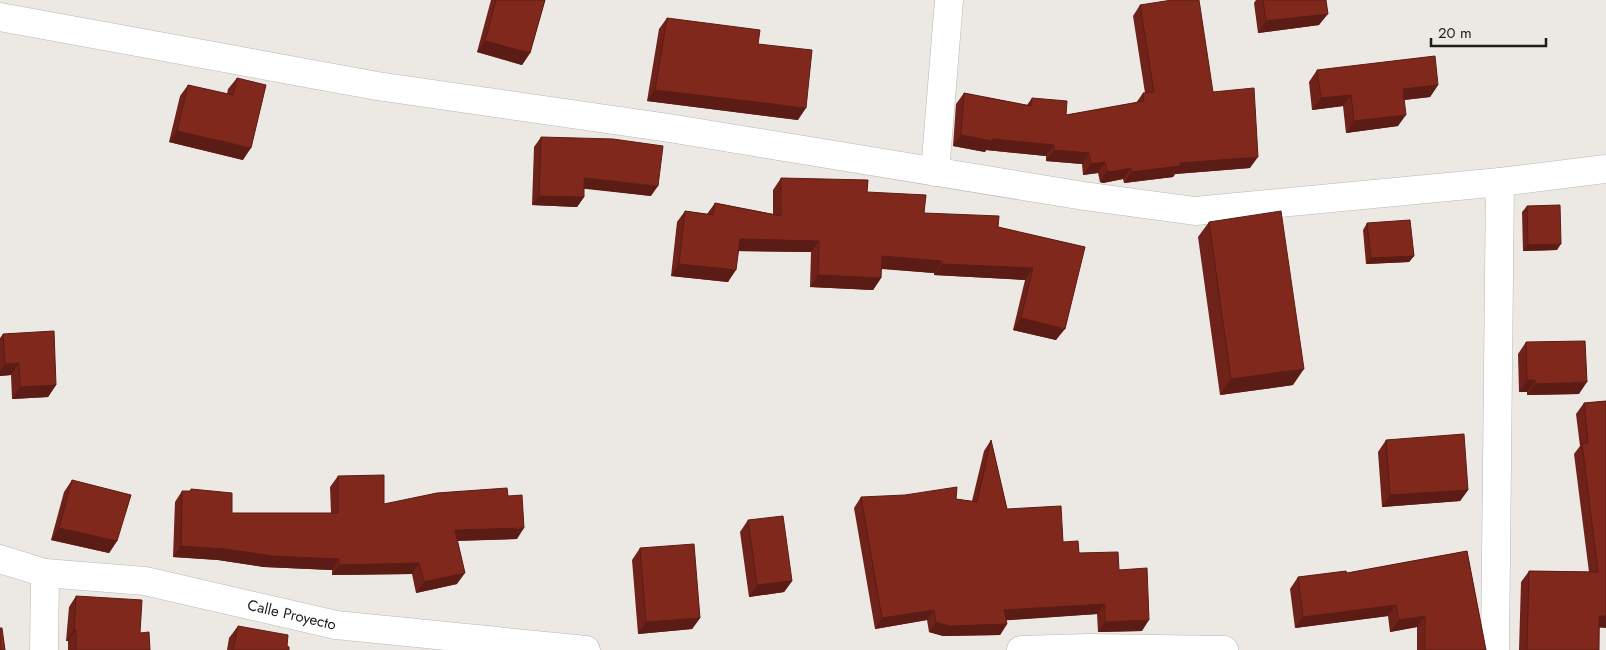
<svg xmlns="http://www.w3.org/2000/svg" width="1606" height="650" font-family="Jost,sans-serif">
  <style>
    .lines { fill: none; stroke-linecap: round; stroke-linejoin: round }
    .minor-casing { stroke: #bab7b2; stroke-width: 29 }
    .minor { stroke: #fff; stroke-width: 28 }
    .wall { fill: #6f2219 }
    .shaded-wall { fill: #5a1c14 }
    .building { fill: #81281d; stroke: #5a1c14 }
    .labels { text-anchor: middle; stroke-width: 5; stroke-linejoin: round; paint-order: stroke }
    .street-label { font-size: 15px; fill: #1d1c1a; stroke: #ece9e4 }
  </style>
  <rect width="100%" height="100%" fill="#ece9e4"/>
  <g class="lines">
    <g class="minor-casing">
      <g id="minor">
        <polyline points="0,17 377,86 669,128 1084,196 1195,211 1500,182 1606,169"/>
        <polyline points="935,172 949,0"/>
        <path id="s1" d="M0,559L45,573L145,581L336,625L586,650"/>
        <polyline points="44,650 45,573"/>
        <polyline points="1021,650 1088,648 1224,650"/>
        <polyline points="1495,650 1500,182"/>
      </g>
    </g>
    <use href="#minor" class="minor"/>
  </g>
  <g class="wall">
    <polygon points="491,0 545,0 530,53 522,65 477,52"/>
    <polygon points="1256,0 1326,0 1319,25 1258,33 1254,3"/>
    <polygon points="1140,5 1213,92 1250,168 1175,174 1173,177 1124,183 1123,179 1103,183 1100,182 1098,173 1083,175 1082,164 1046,161 1046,156 986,150 985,152 953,146 956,104 964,93 1027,105 1032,98 1066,115 1136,103 1143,93 1145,93 1133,16"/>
    <polygon points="667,18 798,120 647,101 659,29"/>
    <polygon points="1317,70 1438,85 1430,97 1404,100 1398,126 1346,133 1343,106 1312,110 1309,82"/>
    <polygon points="237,78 243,160 169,142 180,96 188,85 227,94 228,89"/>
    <polygon points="541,137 651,196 584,188 584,197 577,207 532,205 534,147"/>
    <polygon points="781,178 867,192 924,213 998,227 1085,247 1056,340 1013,330 1025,280 934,275 934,273 881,269 881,278 873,290 810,287 811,252 738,251 728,282 671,276 677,222 685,211 707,214 715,203 773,214 773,190"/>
    <polygon points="1527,206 1557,250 1523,251 1522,212"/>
    <polygon points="1209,222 1293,385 1220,395 1198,237"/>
    <polygon points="1367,223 1414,256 1409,262 1366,264 1363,230"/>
    <polygon points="3,334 56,385 48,397 12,399 11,375 0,376 0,338"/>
    <polygon points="1526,342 1579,394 1527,395 1527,392 1519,392 1518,354"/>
    <polygon points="1606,401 1599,650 1519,650 1521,582 1529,571 1589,572 1574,454 1580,446 1576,414 1584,403"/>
    <polygon points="991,440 1007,509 1063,542 1079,553 1119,570 1142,631 1098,632 1097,614 1006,620 1007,624 1000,635 943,636 929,632 927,620 875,629 854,508 861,497 956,499 972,501 984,451"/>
    <polygon points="1386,440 1468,490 1460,501 1382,507 1378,452"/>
    <polygon points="338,476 384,504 508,496 517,539 457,541 457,584 416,593 412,574 332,575 332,570 264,567 218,560 173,557 175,502 182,491 190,491 191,489 232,513 331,513 330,487"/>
    <polygon points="72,480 117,541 109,553 51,540 64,492"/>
    <polygon points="748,520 792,581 784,592 749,597 740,532"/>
    <polygon points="640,548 700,618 692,629 638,634 632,560"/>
    <polygon points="1467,551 1486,650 1417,650 1417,627 1390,632 1388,616 1295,628 1290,589 1298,577 1347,573"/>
    <polygon points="76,596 140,633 150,650 68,650 68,641 66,641 69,607"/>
    <polygon points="238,626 287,646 289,650 227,650 229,638"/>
  </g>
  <g class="shaded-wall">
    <polygon points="1328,14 1319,25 1258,33 1266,21"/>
    <polygon points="485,41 530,53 522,65 477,52"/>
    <polygon points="1438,85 1430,97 1395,101 1403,89"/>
    <polygon points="655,90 806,108 798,120 647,101"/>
    <polygon points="1351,95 1343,106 1312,110 1321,98"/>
    <polygon points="1406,115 1398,126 1346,133 1354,121"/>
    <polygon points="177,131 251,148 243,160 169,142"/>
    <polygon points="961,135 993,139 1054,145 1046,156 986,150 985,152 953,146"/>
    <polygon points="1054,150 1089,153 1082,164 1046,161"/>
    <polygon points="1258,157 1250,168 1175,174 1173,177 1124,183 1131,172 1180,163"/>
    <polygon points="1105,162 1098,173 1083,175 1091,164"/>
    <polygon points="1131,168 1123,179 1103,183 1100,182 1107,171"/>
    <polygon points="584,178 658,186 651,196 577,188"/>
    <polygon points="539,196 584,197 577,207 532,205"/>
    <polygon points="740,239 819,241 811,252 732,251"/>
    <polygon points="1561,244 1557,250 1523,251 1528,245"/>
    <polygon points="882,256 942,261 934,273 874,268"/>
    <polygon points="1414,256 1409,262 1366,264 1371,258"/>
    <polygon points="679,264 736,270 728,282 671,276"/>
    <polygon points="942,264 1033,268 1025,280 934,275"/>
    <polygon points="818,275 881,278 873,290 810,287"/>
    <polygon points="1021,318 1065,329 1056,340 1013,330"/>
    <polygon points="19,363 11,375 0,376 0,371 5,364"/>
    <polygon points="1304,369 1293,385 1220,395 1231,379"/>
    <polygon points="1527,380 1535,380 1527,392 1519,392"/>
    <polygon points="1587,382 1579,394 1527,395 1535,384"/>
    <polygon points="56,385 48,397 12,399 20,387"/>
    <polygon points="1468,490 1460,501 1382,507 1390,495"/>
    <polygon points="59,528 117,541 109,553 51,540"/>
    <polygon points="524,528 517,539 448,541 455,530"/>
    <polygon points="181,546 225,549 339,559 332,570 264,567 218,560 173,557"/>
    <polygon points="419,563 412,574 332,575 339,565"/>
    <polygon points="465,573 457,584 416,593 424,582"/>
    <polygon points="792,581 784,592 749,597 757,585"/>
    <polygon points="1105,604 1097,614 997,621 1004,610"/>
    <polygon points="1396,605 1388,616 1295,628 1303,617"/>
    <polygon points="934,610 927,620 875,629 882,618"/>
    <polygon points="1425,616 1417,627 1390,632 1399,620"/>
    <polygon points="1599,616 1606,616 1606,628 1591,627"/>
    <polygon points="700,618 692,629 638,634 646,622"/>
    <polygon points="1149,620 1142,631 1098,632 1105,622"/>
    <polygon points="936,622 1007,624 1000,635 943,636 929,632"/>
    <polygon points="74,630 76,630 68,641 66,641"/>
  </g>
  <g class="building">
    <polygon points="496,0 545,0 530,53 485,41"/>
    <polygon points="1172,0 1199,0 1213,92 1254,88 1258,157 1180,163 1180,166 1131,172 1131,168 1110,172 1107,171 1105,162 1091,164 1089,153 1054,150 1054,145 993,139 992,141 961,135 964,93 1031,106 1032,98 1067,101 1066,115 1144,101 1143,93 1154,92 1140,5"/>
    <polygon points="1263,0 1326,0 1328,14 1266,21"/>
    <polygon points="667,18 760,30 758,44 812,50 806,108 655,90"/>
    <polygon points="1435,56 1438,85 1403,89 1406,115 1354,121 1351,95 1321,98 1317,70"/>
    <polygon points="237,78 266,85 251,148 177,131 188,85 233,95"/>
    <polygon points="541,137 613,139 663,146 658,186 584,178 584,197 539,196"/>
    <polygon points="781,178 868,180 867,192 926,195 924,213 999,216 998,227 1085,247 1065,329 1021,318 1033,268 942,264 942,261 882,256 881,278 818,275 819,241 740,239 736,270 679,264 685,211 713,215 715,203 781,216"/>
    <polygon points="1560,205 1561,244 1528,245 1527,206"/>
    <polygon points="1281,211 1304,369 1231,379 1209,222"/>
    <polygon points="1410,220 1414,256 1371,258 1367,223"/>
    <polygon points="54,331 56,385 20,387 19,363 5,364 3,334"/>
    <polygon points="1585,341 1587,382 1535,384 1535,380 1527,380 1526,342"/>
    <polygon points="1606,401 1606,616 1599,616 1599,650 1527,650 1529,571 1598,572 1582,443 1588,443 1584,403"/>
    <polygon points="1464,434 1468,490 1390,495 1386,440"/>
    <polygon points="991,440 1007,509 1061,506 1063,542 1078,541 1079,553 1118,552 1119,570 1147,568 1149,620 1105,622 1105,604 1004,610 1007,624 950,626 936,622 934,610 882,618 861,497 905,495 957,487 956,499 977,502"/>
    <polygon points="384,475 384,504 437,493 507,488 508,496 522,495 524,528 455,530 465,573 424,582 419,563 339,565 339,559 272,556 225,549 181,546 182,491 191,491 191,489 232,493 232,513 338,513 338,476"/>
    <polygon points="72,480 131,495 117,541 59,528"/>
    <polygon points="783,516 792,581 757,585 748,520"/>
    <polygon points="694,544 700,618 646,622 640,548"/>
    <polygon points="1467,551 1486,650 1425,650 1425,616 1399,620 1396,605 1303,617 1298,577 1346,571 1347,573"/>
    <polygon points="76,596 142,600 140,633 149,632 150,650 76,650 76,630 74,630"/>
    <polygon points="238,626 288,635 287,646 289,647 289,650 233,650"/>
    <polygon points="0,628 2,628 5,650 0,650"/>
  </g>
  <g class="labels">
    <g class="street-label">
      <text dy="5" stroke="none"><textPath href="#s1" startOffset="298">Calle Proyecto</textPath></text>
    </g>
  </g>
  <path d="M1431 38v8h115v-8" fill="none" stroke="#1d1c1a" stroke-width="2.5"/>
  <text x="1438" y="38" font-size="15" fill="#1d1c1a" stroke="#ece9e4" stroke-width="4" paint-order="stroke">20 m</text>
</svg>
